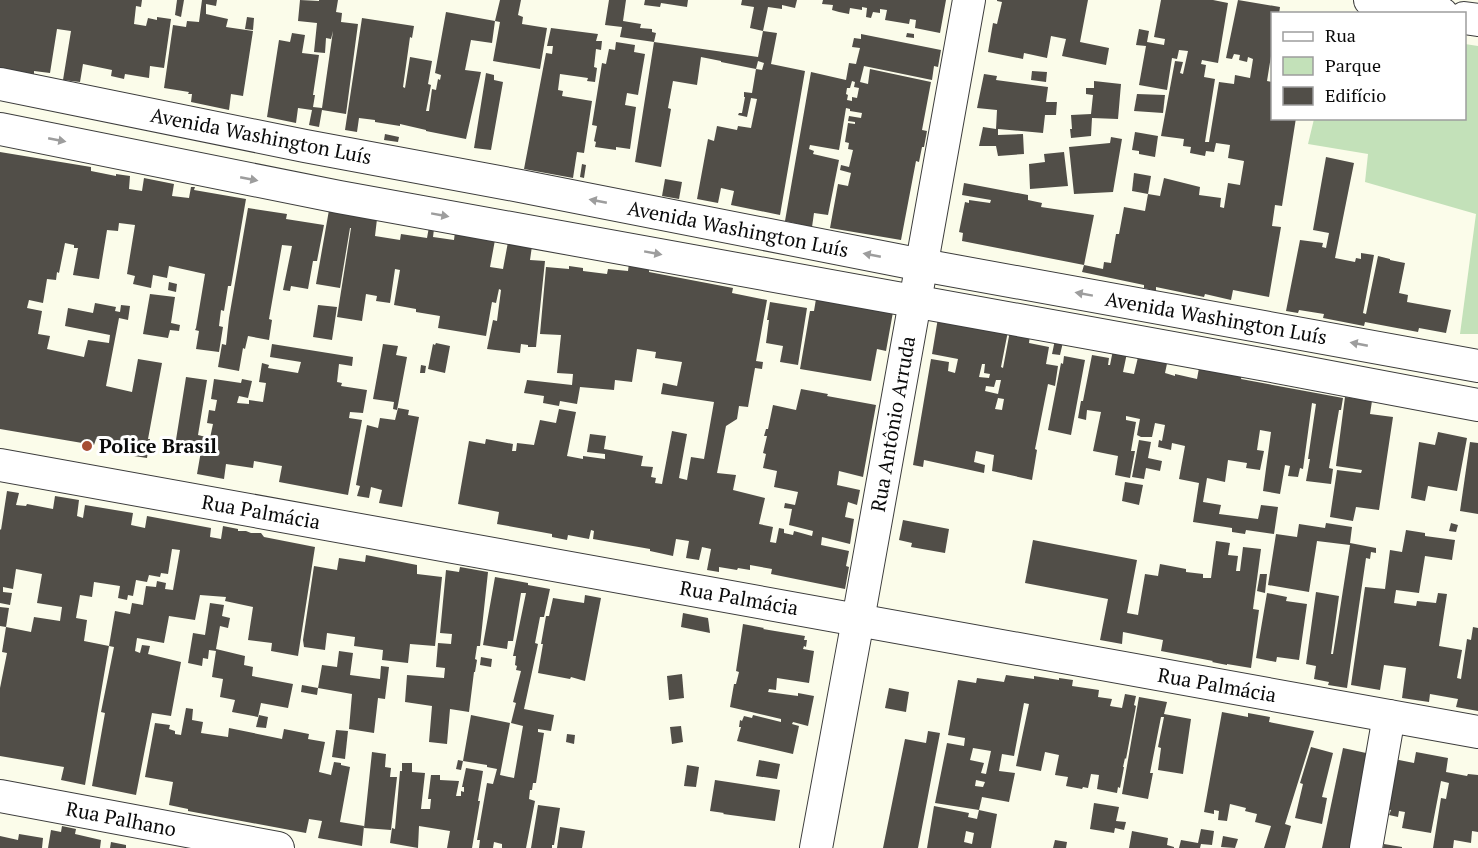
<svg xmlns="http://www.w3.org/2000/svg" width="1478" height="848" font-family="'PT Serif',serif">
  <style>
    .green { fill: #c3e1b9 }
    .building { fill: #514e48; fill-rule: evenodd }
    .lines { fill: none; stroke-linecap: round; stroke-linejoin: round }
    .minor-casing { stroke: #3d3d3d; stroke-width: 34 }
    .minor { stroke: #fff; stroke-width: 32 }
    .oneway { fill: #9d9d9d }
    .poi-dot { fill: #a64e36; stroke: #fff; stroke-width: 2 }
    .labels { text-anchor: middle; stroke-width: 6; stroke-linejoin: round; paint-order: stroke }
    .street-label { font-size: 20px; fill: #0a0a0a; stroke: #fff }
    .poi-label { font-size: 20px; font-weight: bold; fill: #0a0a0a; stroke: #fff; text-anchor: start }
  </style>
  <rect width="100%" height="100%" fill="#fbfcea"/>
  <polygon class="green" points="1465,44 1478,46 1478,334 1460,334 1476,214 1365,182 1368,154 1308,144 1314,119 1464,118"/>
  <g class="building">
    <polygon points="0,0 142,0 141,7 136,6 134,24 146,26 148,18 157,20 157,17 171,19 164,68 150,66 149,78 125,74 124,79 111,76 112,70 83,64 80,82 63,80 71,31 57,29 50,73 34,71 34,74 0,68"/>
    <polygon points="177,0 184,0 181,17 175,15"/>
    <polygon points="202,0 217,0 216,6 206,4 206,14 228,19 226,27 253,31 243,96 231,94 229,110 191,102 192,94 188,94 189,92 164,88 173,25 186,27 187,21 199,22"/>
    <polygon points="300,0 319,1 319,0 338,0 336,12 342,13 341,22 358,24 346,114 322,110 319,127 309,125 312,110 298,108 296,123 267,117 279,40 290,42 292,33 305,35 302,53 319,55 313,95 315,95 313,107 322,108 333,31 331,39 326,38 325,53 314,52 317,23 298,21"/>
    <polygon points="500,0 521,0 518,15 523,17 522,24 547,28 540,69 493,61 500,22 495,21"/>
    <polygon points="609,0 626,0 623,21 641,24 640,28 652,29 652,32 656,33 654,42 758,57 763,31 777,33 771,64 805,71 780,215 731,205 734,191 721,188 718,203 697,199 708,139 714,141 717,126 737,130 738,126 751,128 757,99 751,98 747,117 738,115 739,113 742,113 745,97 744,97 744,92 752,93 756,69 762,70 764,63 758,61 756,69 721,62 721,61 701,57 697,85 673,81 668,108 671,109 661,167 635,162 654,42 620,37 622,27 605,25"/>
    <polygon points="645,0 688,0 687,7 661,3 660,7 644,5"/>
    <polygon points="742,0 797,0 795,8 782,5 782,9 768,7 763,31 750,28 754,7 741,5"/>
    <polygon points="823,0 946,0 940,33 915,28 916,20 910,19 909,24 885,20 887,10 880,9 880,13 873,12 871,18 866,17 867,8 862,7 862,10 850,8 849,14 839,12 832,10 833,5 822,4"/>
    <polygon points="997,0 1088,0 1080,42 1109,48 1106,65 1062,56 1066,39 1051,36 1047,58 1024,53 1023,59 988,52 993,23 997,24 1002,2 997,1"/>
    <polygon points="1161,0 1213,0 1228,3 1218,63 1202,60 1201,64 1206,65 1204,77 1215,79 1205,142 1209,142 1219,82 1234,84 1235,75 1250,78 1253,59 1248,57 1247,62 1239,60 1240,55 1234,54 1232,59 1226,58 1238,0 1280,7 1279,14 1272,14 1272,50 1267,81 1272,82 1272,118 1296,118 1282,206 1275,205 1272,226 1281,227 1269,297 1233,290 1231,300 1205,294 1204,297 1156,287 1156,291 1144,288 1144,285 1082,272 1084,265 1103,269 1104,262 1111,263 1116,234 1119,234 1124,207 1145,211 1148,194 1160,196 1164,178 1200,187 1199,195 1221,198 1220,207 1224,208 1228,183 1240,185 1244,161 1228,158 1230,145 1216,143 1214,152 1206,151 1205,156 1190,153 1191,147 1183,146 1184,139 1161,136 1175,61 1183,62 1180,73 1183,74 1188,51 1179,50 1177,59 1172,58 1167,90 1139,85 1146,46 1136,45 1139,29 1149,31 1147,42 1164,45 1165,39 1154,37"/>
    <polygon points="446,12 495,21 492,43 471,40 465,70 481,72 466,139 426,131 426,130 400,124 400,126 375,122 375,120 359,118 357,132 345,130 362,18 414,26 412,38 410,37 403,87 405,88 410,57 432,61 428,84 431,85 426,111 429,111 432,89 436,90 438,79 440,80 441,75 435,73"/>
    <polygon points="247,17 254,18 253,30 245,29"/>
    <polygon points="551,28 598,34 596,41 602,41 601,50 596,49 594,67 597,68 595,82 587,81 588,78 560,74 558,90 563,91 562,96 592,101 584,153 577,152 573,178 524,169 546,53 552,54 553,46 547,46"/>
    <polygon points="907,33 914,34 914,38 906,37"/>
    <path d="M861,34L941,50L938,67L934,66L932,80L864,66L860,82L868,84L870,69L931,82L922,130L927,131L924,147H922L919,162L916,161L901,240L830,228L838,184L848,186L851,173L840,170L841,165L849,167L853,150L848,149L849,143L845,142L848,123L855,124V122L848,121L849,116L861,118L862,113L850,111V109L846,108L839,150L810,145L809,149L814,151L813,154L839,160L828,215L814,213L812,227L785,221L811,72L846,80L849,63L856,64L860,48L852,47L854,38L861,39ZM852,81L855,82L854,87L859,88L857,98L852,97V101L847,100L848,95L846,94L847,88H850Z"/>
    <polygon points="616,42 635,45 634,52 645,54 638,95 627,93 625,105 636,107 630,149 616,147 616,150 595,147 596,142 594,141 597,126 592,125 602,63 606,64 609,49 615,50"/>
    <polygon points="1032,71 1047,72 1046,82 1031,80"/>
    <polygon points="486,73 494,75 494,80 503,82 491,150 474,148"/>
    <polygon points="984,74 997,76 996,80 1048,87 1046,102 1057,102 1056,115 1045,115 1043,133 998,129 998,135 1023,134 1024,154 998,156 996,146 979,146 983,127 996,129 997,110 977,108"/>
    <polygon points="1094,81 1121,84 1118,119 1092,118 1091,136 1071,138 1070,129 1072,129 1071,115 1091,114 1093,95 1086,94 1086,88 1094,88"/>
    <polygon points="1137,94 1165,95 1163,113 1134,111"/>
    <polygon points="1135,132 1158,136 1155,157 1139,154 1139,151 1132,150"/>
    <polygon points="385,134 399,137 398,142 384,140"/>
    <polygon points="1111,137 1122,139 1113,192 1074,194 1069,147 1110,143"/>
    <polygon points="0,152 91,167 91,171 116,176 116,174 130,176 129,189 142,191 144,178 174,184 172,196 189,198 191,187 195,187 194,190 246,199 231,286 228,286 224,311 221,310 219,326 223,327 219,352 196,349 199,331 195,330 196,328 205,274 169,266 167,278 153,275 151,288 133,284 135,276 127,274 135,225 119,223 118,231 107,230 99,279 73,275 78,248 74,248 74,245 65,243 59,273 57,272 56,280 47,279 43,303 29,300 27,308 42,311 38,334 50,336 47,349 84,357 88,340 109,343 110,335 65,326 68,308 93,313 95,303 116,307 115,311 120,312 121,305 130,306 128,320 119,318 106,386 132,392 138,359 162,363 148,439 150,439 147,458 121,454 123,443 96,439 94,445 0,429"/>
    <polygon points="1064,152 1068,186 1030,189 1029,164 1045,162 1044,154"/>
    <polygon points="1326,157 1354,163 1335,258 1355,262 1356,258 1361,259 1361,253 1374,255 1363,313 1366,314 1378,256 1390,259 1390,260 1405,263 1399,293 1408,295 1407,302 1451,310 1446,333 1419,328 1418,332 1365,322 1364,326 1323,318 1324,314 1299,310 1298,313 1286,311 1300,240 1323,243 1322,247 1326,248 1329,233 1313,230"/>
    <polygon points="582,164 586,165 584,178 580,177"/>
    <polygon points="1134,173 1151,176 1148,194 1132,191"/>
    <polygon points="665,179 682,182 679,199 662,196"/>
    <polygon points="964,183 1028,195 1028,200 1042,203 1041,207 1094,215 1084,265 962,241 963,233 959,232 965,202 969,203 969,200 990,203 991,200 962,195"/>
    <polygon points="248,208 287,214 286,219 324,225 317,261 313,261 308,289 291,286 290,291 283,290 292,246 282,245 269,319 272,320 269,340 248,336 245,349 243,348 239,371 218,367 222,344 226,345 229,318"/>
    <polygon points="329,210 377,219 375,236 400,240 401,234 427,238 429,227 434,229 433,237 454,240 455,232 495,240 490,267 503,269 508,242 532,246 530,260 545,261 536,347 528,347 528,345 521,344 520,353 487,349 493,320 497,321 501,290 499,289 496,303 492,302 486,336 438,328 440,316 416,312 416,309 394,305 400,270 395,269 390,303 376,301 377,296 366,294 362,321 337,317 351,228 350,228 340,288 316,284"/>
    <polygon points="629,263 649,268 649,272 733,288 732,293 767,300 756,361 763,362 762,369 755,368 748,407 739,406 737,419 726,426 717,473 736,475 733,490 765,498 759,524 773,527 770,542 776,543 779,528 784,529 784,533 793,535 794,531 812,536 813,531 789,525 792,509 784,508 785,503 795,505 798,492 774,487 777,471 763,468 766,454 763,453 767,436 764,436 766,429 768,429 773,405 796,410 801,389 828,394 827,396 876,405 863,477 839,471 837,485 860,490 857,505 848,502 845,517 854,519 850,544 822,537 821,545 849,551 846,566 849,567 845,589 771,574 772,569 750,565 750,570 738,568 737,570 719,567 719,572 707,570 711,549 702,547 699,560 686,558 689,541 676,539 673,556 650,551 650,549 593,539 594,531 591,530 589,539 568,535 567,540 552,537 552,534 497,524 499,512 458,504 469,441 485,444 486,439 513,444 512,451 516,451 517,443 534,445 540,420 556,423 559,409 576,412 567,456 583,459 583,456 605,459 605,454 587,452 590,434 606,436 604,449 643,456 641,466 653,467 651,477 656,478 655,483 662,484 672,431 687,434 679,478 687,480 691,457 704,459 714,402 661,394 663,383 677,386 682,362 655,358 656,352 637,349 632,382 615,380 614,390 580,387 577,404 560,401 559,406 543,403 544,396 524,393 527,380 572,385 573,374 557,373 561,335 540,334 546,267 569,269 569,266 583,268 583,271 607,274 608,269 628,271"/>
    <polygon points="169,282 177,284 176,292 168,290"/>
    <polygon points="150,294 175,297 171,323 180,325 179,331 170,330 168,338 143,334"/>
    <polygon points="816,299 893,312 886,351 877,349 871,381 800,369 810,311 814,311"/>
    <polygon points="770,302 807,308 798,365 780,362 783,346 766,343 769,320 767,320"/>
    <polygon points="318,305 337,307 332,340 313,337"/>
    <path d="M938,318L1008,331L1001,367L1003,368L1010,331L1030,335L1029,343L1049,347L1046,364L1058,366L1055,386L1048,384L1035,449L1037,450L1032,480L992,471L994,455L976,451L974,462L985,465L984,473L924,460L923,467L913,465L931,359L949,362L948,371L955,373L958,359L932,354ZM982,364H985L984,373L990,374L989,378L979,377ZM996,380H1001L998,394L985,391L986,386L994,387ZM998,398L1004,399L1002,410L995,409Z"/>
    <polygon points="1055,340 1063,342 1060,355 1052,354"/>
    <polygon points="436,343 450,346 445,373 428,369 433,344 435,345"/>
    <polygon points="272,344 353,357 352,366 339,364 337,382 342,383 341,386 367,390 363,413 350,412 349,418 362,420 348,495 279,482 282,466 254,461 253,468 226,464 224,479 197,474 201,451 175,446 186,377 207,380 198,435 210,438 213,424 207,423 209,410 215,411 217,400 211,399 214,379 241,383 242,379 252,381 248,398 239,396 237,403 249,404 249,400 263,402 266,383 259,382 262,363 269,365 268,368 298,373 301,362 270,357"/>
    <polygon points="383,344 398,346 396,355 407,357 397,410 393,409 394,402 373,399"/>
    <polygon points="1113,350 1127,353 1123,372 1134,374 1139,353 1168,359 1165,373 1175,376 1175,374 1197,379 1199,368 1242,374 1241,379 1343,398 1341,410 1339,410 1329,468 1333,469 1331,484 1306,481 1310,459 1308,459 1316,404 1312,403 1303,469 1300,468 1298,477 1288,476 1290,466 1285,465 1280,494 1263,491 1271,432 1260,430 1257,450 1264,451 1260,470 1246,468 1247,463 1228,460 1225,482 1207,478 1203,502 1221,505 1219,514 1258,519 1261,505 1278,507 1274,534 1246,530 1245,534 1232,532 1232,528 1193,522 1199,483 1179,479 1185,446 1172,443 1171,450 1158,447 1159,440 1162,441 1165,425 1155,423 1152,437 1141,437 1137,435 1140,419 1126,416 1126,420 1136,422 1131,451 1135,451 1130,478 1115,475 1118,456 1093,451 1101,412 1087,410 1086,420 1078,418 1081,401 1083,401 1092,355 1109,358 1108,365 1110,365"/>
    <polygon points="1064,356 1085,360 1071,435 1048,430 1061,363 1063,364"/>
    <polygon points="421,365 426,366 425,373 420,373"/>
    <polygon points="1345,397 1372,401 1370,414 1393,417 1379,510 1356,507 1353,521 1330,517 1337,470 1361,473 1362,470 1336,466"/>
    <polygon points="398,408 409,410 408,415 419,417 402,507 379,503 382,490 371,487 369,498 357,496 360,486 356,485 367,425 378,428 380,418 395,420"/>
    <polygon points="1438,432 1467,438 1457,491 1428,486 1425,501 1411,498 1419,442 1435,445"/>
    <polygon points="1139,440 1151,442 1148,458 1162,461 1160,471 1146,468 1144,479 1132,477"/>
    <polygon points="1470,442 1478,443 1478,514 1460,511"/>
    <polygon points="1125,482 1143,485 1139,505 1122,501"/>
    <polygon points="7,491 19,493 16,505 26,506 27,504 53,509 55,496 79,500 77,516 83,518 85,505 133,513 131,525 145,528 147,516 211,528 210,537 221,539 223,526 238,529 238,531 246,531 251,533 261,533 264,537 315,547 298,656 271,651 272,643 248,640 253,607 225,601 226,597 200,595 195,620 169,616 164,643 137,638 135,651 140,653 142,645 150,646 148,654 181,662 171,716 152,713 136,795 92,786 105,713 101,712 114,647 109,646 115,611 130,614 132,603 143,605 146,586 156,587 157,581 166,583 165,589 173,590 180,550 172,549 168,574 161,573 160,577 149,575 147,582 136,580 133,596 128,595 127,600 118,598 120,586 94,582 92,597 80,595 76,618 87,620 84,641 109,646 85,785 61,780 64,767 0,756 0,688 7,653 2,652 6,627 31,632 34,617 60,621 62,607 37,603 42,574 16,569 13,589 3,587 3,592 12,593 10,605 0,603 0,529 1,530"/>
    <polygon points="903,520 949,529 945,553 911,547 912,543 899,540"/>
    <polygon points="1326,523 1352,527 1350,543 1376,548 1376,553 1371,552 1370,559 1366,558 1347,688 1328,685 1329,682 1314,679 1316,666 1306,664 1316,592 1339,596 1331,654 1333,654 1350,545 1317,541 1309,592 1268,585 1276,534 1297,537 1299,524 1325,528"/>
    <polygon points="1451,523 1458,525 1456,532 1449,531"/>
    <polygon points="1406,530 1425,533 1425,536 1455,540 1452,560 1425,556 1419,593 1396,590 1394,603 1416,606 1417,601 1436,603 1438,593 1447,594 1439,646 1462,650 1457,678 1461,679 1467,639 1471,640 1473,627 1478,628 1478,711 1456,707 1458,699 1430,694 1429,702 1402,698 1406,668 1384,665 1380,690 1351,685 1365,587 1385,589 1390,550 1402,552"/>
    <polygon points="1033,540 1137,560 1127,613 1138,615 1145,574 1158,576 1160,564 1186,569 1186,572 1203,574 1203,578 1211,578 1216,541 1230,543 1228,555 1238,556 1236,571 1240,571 1243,547 1261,549 1253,609 1259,610 1251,668 1227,664 1227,665 1212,662 1213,661 1161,651 1163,640 1123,632 1122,644 1100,640 1108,599 1025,583"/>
    <polygon points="366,555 417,565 417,574 442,577 435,646 410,644 408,663 382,660 383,650 354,646 355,637 327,633 325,650 304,647 303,640 314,566 337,570 339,558 365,562"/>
    <polygon points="460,567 488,572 480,646 477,646 475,659 477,660 475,672 474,672 469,712 450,709 447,744 429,742 432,706 405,702 407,675 444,678 445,668 436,667 438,643 451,644 452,634 440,633 446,570 459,572"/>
    <polygon points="1260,574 1267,574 1265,593 1257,591"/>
    <polygon points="495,577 528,583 528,585 550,589 544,617 540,617 535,643 538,644 524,709 554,715 551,731 538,729 538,732 544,733 536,783 533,783 532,790 530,790 529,799 535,801 526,848 502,848 502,844 494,842 493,848 479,848 480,840 477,840 487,783 493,784 497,769 487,767 487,765 463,761 471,715 510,723 500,775 514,778 523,726 511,723 516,703 513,702 521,671 516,670 517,666 515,665 516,656 513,656 526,593 521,593 513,641 508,641 507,649 483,645"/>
    <polygon points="1267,593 1287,597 1286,601 1307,604 1299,660 1277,657 1276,662 1256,658"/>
    <polygon points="585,595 601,598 585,681 571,677 570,679 538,673 543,644 541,644 546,616 549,616 553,598 584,603"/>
    <polygon points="210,603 224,605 222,616 230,618 228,628 220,626 216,649 245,656 244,665 253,667 252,676 293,684 288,708 261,703 258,717 232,712 235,700 220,697 223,679 212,677 216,651 209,650 208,659 203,658 202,666 188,663 193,633 205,635"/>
    <polygon points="0,607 9,608 6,627 0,626"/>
    <polygon points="683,613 708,618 710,633 681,627"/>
    <polygon points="743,624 764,628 763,629 805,636 804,640 807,640 806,647 804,646 803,649 814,651 809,683 777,678 776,690 769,689 768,692 798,696 798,693 814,696 808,726 793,722 792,724 799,726 793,754 737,741 741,727 739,727 740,720 742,721 744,716 752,718 753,715 781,722 781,719 730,707 734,684 736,684 739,672 736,671"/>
    <polygon points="339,651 353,653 350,675 380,679 381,666 389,667 385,699 378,698 374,733 349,729 352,694 318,688 322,665 337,667"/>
    <polygon points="481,657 492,659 491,667 480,665"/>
    <polygon points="682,674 684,698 669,700 667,676"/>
    <path d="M1006,675L1034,679V676L1059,680V678L1073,680L1072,686L1099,690L1098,697L1112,699L1110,706L1122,708L1125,694L1136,696L1134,705L1136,706L1126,759L1125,758L1123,767H1124L1120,788L1118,787L1117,793L1097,789L1099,775L1091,774L1088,788L1083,787L1082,789L1066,786L1068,777L1055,775L1059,755L1045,752L1041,771L1016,766L1029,704L1024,703L1014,756L1002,754L999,771L1015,773L1009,802L982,797L979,810L997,814L991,848H927L934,806L969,813L968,817L977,819L979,810L935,803L947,743L964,746L965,738L948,735L958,680L976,683L977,678L1004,682ZM973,748L991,751L986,774L981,773L984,763L970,760ZM976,780L985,782L983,787L975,786ZM966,831L974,833L972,844L964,842Z"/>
    <polygon points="302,685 318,688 317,695 301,692"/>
    <polygon points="889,688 909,692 906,712 885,708"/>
    <polygon points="1139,697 1167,702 1164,714 1191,719 1183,774 1158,770 1161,748 1158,747 1164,717 1161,717 1150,773 1153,773 1148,799 1122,794"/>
    <polygon points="186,708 193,709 192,720 203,722 201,733 228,737 229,728 282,739 284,729 309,734 308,739 325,742 319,772 331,775 334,762 341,763 341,765 350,767 340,822 364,826 362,846 318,838 322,821 309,819 306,833 188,811 188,809 169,805 173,782 145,777 155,723 170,725 169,729 175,731 175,734 181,735"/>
    <polygon points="1222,712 1248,717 1248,713 1270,717 1269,722 1314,731 1285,824 1291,826 1285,848 1264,848 1271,826 1255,822 1257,814 1245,811 1246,808 1230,804 1227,821 1218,820 1219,811 1214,810 1214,814 1204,812"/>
    <polygon points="259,715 268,717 266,728 256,727"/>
    <polygon points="681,726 683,742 672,744 670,727"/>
    <polygon points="336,730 348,731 345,759 332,757"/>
    <polygon points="928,731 940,733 918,848 883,848 905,739 926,743"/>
    <polygon points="567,734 575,735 574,744 566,742"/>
    <polygon points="1311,747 1333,753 1322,797 1327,798 1322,824 1295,818 1303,784 1300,783"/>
    <polygon points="1343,748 1380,756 1363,848 1322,848"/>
    <polygon points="372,752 386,754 385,767 391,768 390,777 397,777 391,830 364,828"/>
    <polygon points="1416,752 1448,758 1446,772 1467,776 1468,774 1478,775 1478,832 1472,831 1471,843 1454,840 1453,848 1433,848 1441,798 1446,799 1449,783 1441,781 1431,833 1402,828 1405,812 1399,811 1398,817 1389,815 1391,810 1374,807 1384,757 1414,763"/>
    <polygon points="458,760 463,761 461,770 456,769"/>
    <polygon points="759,760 780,764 777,779 756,776"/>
    <polygon points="402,763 412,763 412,772 425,773 421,809 430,809 431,799 428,799 431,775 440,775 440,780 459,781 456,796 461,796 461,791 464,792 464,787 462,787 466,768 483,771 478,801 480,801 472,848 447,848 450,831 419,826 418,848 390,843 392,828 395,829 400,771 402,771"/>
    <polygon points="687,765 699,767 696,787 684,786"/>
    <polygon points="715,780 780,790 775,821 723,814 724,813 710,811"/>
    <polygon points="1094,803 1119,807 1116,821 1126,822 1124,830 1115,828 1114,833 1090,829"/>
    <polygon points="538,805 560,808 554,845 552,845 552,848 531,848"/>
    <polygon points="62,826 76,829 75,834 101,840 100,848 48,848 51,830 61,832"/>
    <polygon points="560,827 585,831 582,848 557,848"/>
    <polygon points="1201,829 1214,831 1212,845 1201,844 1200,848 1179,848 1181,840 1198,843"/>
    <polygon points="1132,831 1168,838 1167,845 1174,847 1174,848 1129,848"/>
    <polygon points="19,834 43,838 42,848 0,848 0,836 18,840"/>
    <polygon points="1223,836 1238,839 1235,848 1221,847"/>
    <polygon points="1055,840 1067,842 1066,848 1053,848"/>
    <polygon points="111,842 126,845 126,848 110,848"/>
    <polygon points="1384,844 1402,847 1402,848 1383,848"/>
  </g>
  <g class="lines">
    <g class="minor-casing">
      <g id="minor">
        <polyline points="1370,0 1442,14"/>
        <polyline points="1464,18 1478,20"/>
        <polyline points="0,84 305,146 520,186 922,265 1478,366"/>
        <polyline points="0,129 339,197 1272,366 1478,405"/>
        <polyline points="0,465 1478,732"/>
        <polyline points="0,796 278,848"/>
        <polyline points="816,848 858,620 969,0"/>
        <polyline points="1366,848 1389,716"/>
      </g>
    </g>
    <use href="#minor" class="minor"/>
  </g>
  <defs><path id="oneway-solid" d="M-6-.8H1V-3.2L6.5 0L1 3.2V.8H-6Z" transform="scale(1.5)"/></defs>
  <g class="oneway">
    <use href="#oneway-solid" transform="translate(57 140) rotate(11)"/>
    <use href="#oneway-solid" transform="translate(249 179) rotate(11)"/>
    <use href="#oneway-solid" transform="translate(598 201) rotate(-169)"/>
    <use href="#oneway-solid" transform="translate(440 215) rotate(10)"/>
    <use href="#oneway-solid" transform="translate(653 253) rotate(10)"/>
    <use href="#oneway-solid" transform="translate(872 255) rotate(-169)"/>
    <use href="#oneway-solid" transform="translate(1084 294) rotate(-170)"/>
    <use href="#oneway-solid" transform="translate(1359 344) rotate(-169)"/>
  </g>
  <circle class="poi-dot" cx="87" cy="446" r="6"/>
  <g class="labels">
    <g class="street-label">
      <text transform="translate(261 136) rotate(11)" y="7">Avenida Washington Luís</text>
      <text transform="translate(738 229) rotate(11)" y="7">Avenida Washington Luís</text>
      <text transform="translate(1216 318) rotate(10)" y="7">Avenida Washington Luís</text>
      <text transform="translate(893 424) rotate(-80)" y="7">Rua Antônio Arruda</text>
      <text transform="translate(261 512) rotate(10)" y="7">Rua Palmácia</text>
      <text transform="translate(739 598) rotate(10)" y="7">Rua Palmácia</text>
      <text transform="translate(1217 685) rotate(10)" y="7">Rua Palmácia</text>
      <text transform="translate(121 819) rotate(11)" y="7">Rua Palhano</text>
    </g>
    <g class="poi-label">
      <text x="99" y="453">Police Brasil</text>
    </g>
  </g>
  <rect x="1271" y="12" width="195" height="108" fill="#ffffff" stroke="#9d9d9d" stroke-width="1.5"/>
  <rect x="1283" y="32" width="30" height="9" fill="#ffffff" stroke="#9d9d9d" stroke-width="1.5"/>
  <text x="1325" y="42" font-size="18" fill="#0a0a0a">Rua</text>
  <rect x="1283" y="57" width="30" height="18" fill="#c3e1b9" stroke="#9d9d9d" stroke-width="1.5"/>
  <text x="1325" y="72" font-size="18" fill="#0a0a0a">Parque</text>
  <rect x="1283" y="87" width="30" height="18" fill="#514e48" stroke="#9d9d9d" stroke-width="1.5"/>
  <text x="1325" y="102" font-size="18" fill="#0a0a0a">Edifício</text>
</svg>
